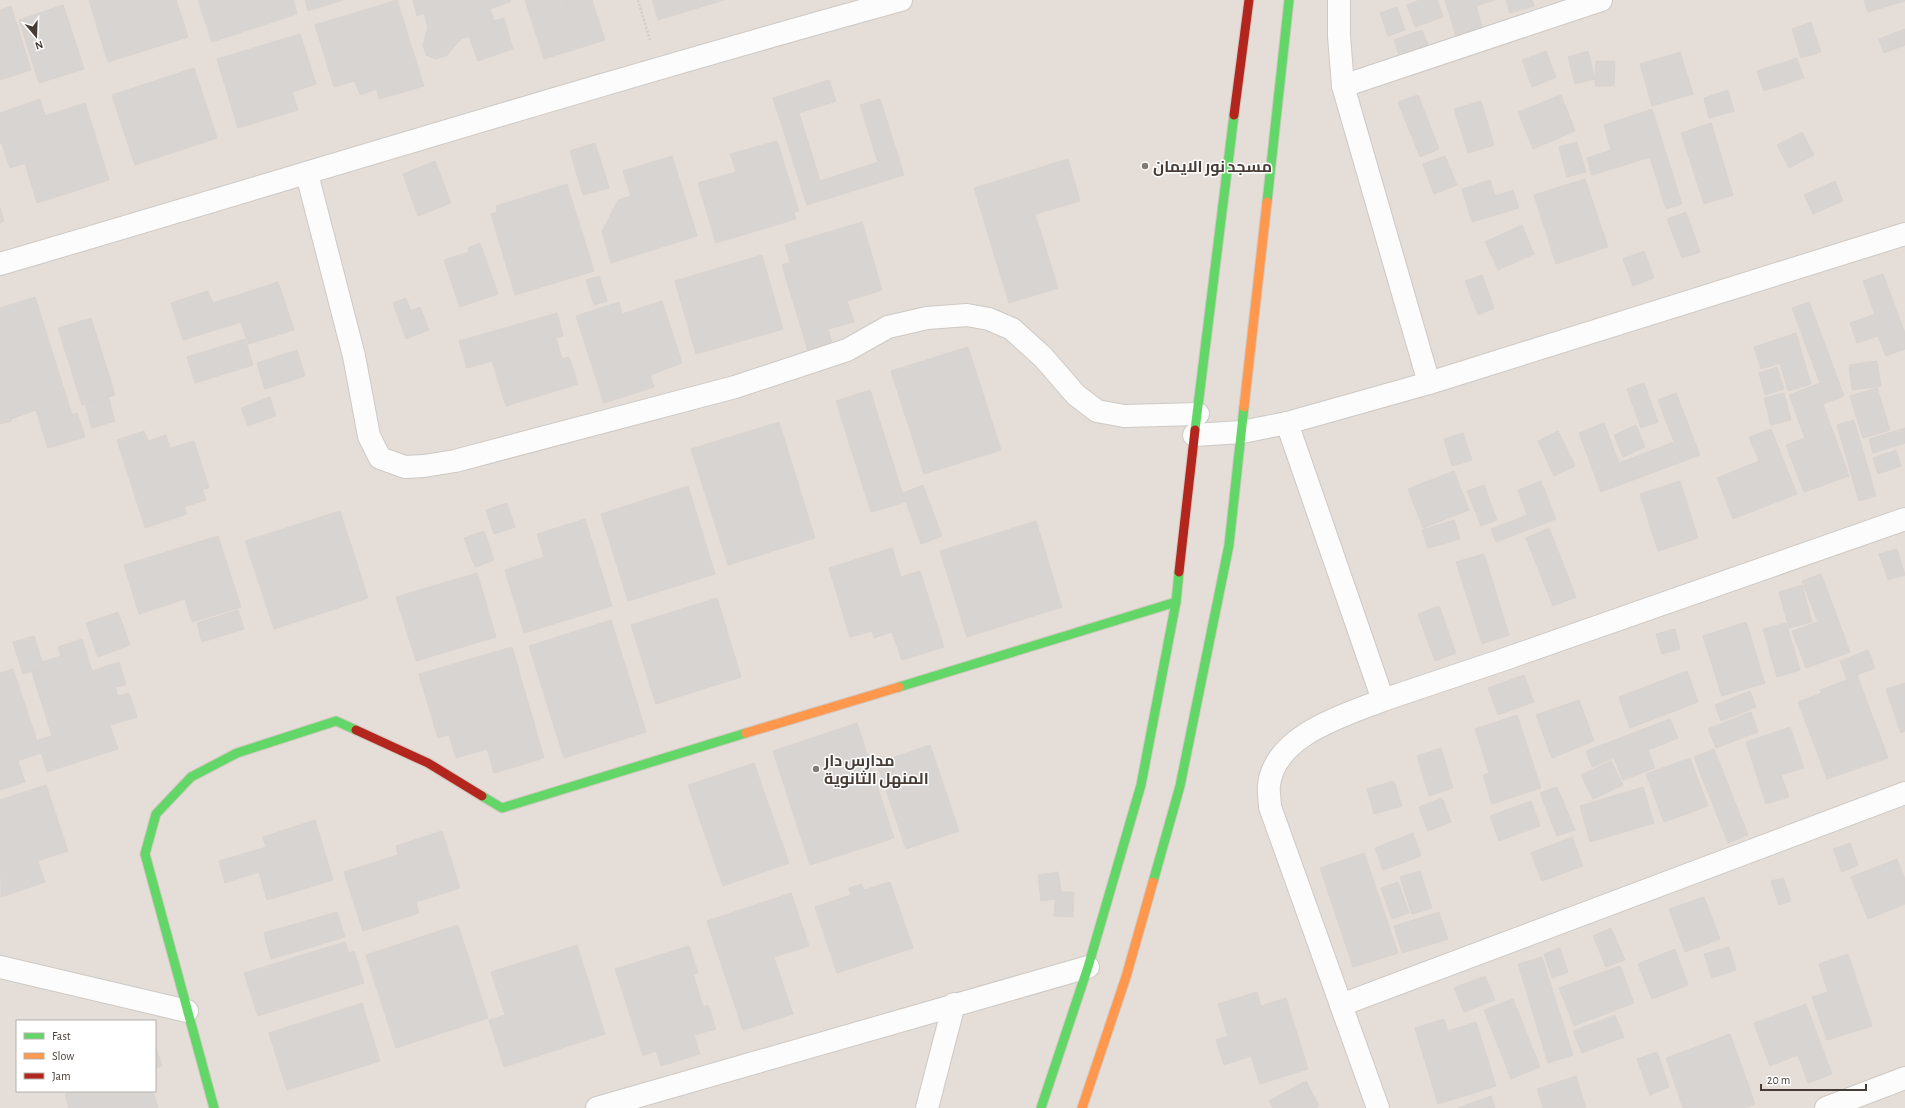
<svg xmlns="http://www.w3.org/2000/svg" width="1905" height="1108" font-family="'Alegreya Sans',Cairo,sans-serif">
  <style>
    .residential { fill: #e5ddd7; fill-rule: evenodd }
    .building { fill: #d8d4d1; stroke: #d9d3cf }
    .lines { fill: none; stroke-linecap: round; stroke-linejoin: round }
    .street-casing { stroke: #cdc9c5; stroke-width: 24 }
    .fast-casing { stroke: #d1c9c1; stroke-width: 11 }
    .slow-casing { stroke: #d1c9c1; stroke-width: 11 }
    .jam-casing { stroke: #d1c9c1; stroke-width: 11 }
    .path { stroke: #d1cdca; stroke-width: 2.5; stroke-dasharray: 2 2; stroke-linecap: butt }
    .street { stroke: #fdfcfc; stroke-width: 22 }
    .fast { stroke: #63d668; stroke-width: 9 }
    .slow { stroke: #ff974d; stroke-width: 9 }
    .jam { stroke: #b3261e; stroke-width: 9 }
    .poi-dot { fill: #827a74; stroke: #fff; stroke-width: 1.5 }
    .labels { text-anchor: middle; stroke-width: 3; stroke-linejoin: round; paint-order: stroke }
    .poi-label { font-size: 16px; font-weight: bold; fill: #473c35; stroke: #fff; text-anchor: start }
  </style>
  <rect width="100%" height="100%" fill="#f0edea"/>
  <path class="residential" d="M0,0H1905V1108H0ZM17,1021H155V1091H17Z"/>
  <g class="building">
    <polygon points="89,0 176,0 188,37 108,62"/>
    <polygon points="198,0 293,0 297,14 212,42"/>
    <polygon points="305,0 343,0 308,11"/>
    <polygon points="397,0 424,86 379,99 377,89 360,95 355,81 334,87 315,25"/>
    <polygon points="413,0 510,0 510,2 490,9 494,21 504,18 513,49 478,61 469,36 461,39 446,56 435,59 426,55 423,45 428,27 424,13 417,16"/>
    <polygon points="525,0 565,0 569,12 593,4 605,40 544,59"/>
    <polygon points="565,0 592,0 593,4 569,12"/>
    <polygon points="652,0 724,0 658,20"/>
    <polygon points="1420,0 1437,0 1443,17 1415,27 1407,5"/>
    <polygon points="1445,0 1495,0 1476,6 1485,35 1458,43"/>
    <polygon points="1506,0 1532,0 1534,6 1510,13"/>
    <polygon points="1864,0 1905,0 1905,1 1868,12"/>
    <polygon points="63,5 84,69 39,83 19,20"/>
    <polygon points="11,6 31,70 0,80 0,10"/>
    <polygon points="1397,7 1405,30 1388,36 1380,13"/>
    <polygon points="1811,22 1821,52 1801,58 1792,29"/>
    <polygon points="1905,29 1905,45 1884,53 1879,39"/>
    <polygon points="1422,30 1431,52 1402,63 1394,40"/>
    <polygon points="300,34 316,84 292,92 298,110 238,128 217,59"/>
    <polygon points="1546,51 1556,77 1532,87 1522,60"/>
    <polygon points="1588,51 1595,79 1575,84 1568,57"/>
    <polygon points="1680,52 1693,94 1652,106 1640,64"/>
    <polygon points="1797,58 1804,78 1764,91 1757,71"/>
    <polygon points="1596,61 1615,61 1614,86 1595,86"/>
    <polygon points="194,68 217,138 135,165 112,95"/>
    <polygon points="829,80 836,101 799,113 820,181 878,162 860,105 880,99 904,175 807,205 773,98"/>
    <polygon points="1728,90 1734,111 1709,118 1704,98"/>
    <polygon points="1418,95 1439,149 1420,157 1398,102"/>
    <polygon points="1561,95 1575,131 1533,149 1518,112"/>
    <polygon points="40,99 49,128 28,135 36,160 10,168 2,144 0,144 0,113"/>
    <polygon points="1481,101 1494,145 1468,153 1454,109"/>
    <polygon points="85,103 109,180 37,203 25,163 36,160 28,135 49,128 45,116"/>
    <polygon points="1652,109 1682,204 1666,209 1650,157 1592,175 1587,158 1611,150 1604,125"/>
    <polygon points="1711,123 1733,195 1704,204 1681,133"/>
    <polygon points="1802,132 1814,155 1789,168 1777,145"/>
    <polygon points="777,141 799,211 794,212 796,219 716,243 698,183 736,172 730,154"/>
    <polygon points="1577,142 1586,172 1567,177 1559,147"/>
    <polygon points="595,143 609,188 583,195 570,151"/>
    <polygon points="672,156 697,236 611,263 602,232 618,200 631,196 623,171"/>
    <polygon points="1445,156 1457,185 1434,194 1423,164"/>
    <polygon points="1068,159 1080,201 1035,214 1058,288 1009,303 974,188"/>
    <polygon points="435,161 451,203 418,216 403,174"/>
    <polygon points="1585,179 1608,247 1556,264 1534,195"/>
    <polygon points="1490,180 1495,196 1513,190 1519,208 1472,222 1462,189"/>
    <polygon points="1835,181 1843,201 1813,214 1804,195"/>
    <polygon points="567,184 594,271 515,295 491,214 497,212 496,206"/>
    <polygon points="0,208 4,221 0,223"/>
    <polygon points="1686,212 1700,252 1682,258 1667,219"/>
    <polygon points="862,222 882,290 847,301 854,322 828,329 833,346 809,354 782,265 790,262 785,245"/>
    <polygon points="1522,225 1534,254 1498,270 1485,242"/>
    <polygon points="480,243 498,294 460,307 444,260 469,252 468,248"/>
    <polygon points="1644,251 1654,278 1633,286 1623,259"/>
    <polygon points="762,255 783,329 696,354 675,281"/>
    <polygon points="1883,274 1905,333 1905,349 1886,356 1878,336 1857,343 1850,323 1875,314 1863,281"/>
    <polygon points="1482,275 1494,308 1478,315 1465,281"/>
    <polygon points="599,276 607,301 594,305 586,280"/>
    <polygon points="278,282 294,330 248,344 241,322 183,340 171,303 208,291 213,303"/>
    <polygon points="35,297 72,415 77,413 85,437 48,448 36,410 11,419 12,421 0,424 0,308"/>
    <polygon points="406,298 411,311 420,307 429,330 406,339 393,303"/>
    <polygon points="662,301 682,363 650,375 654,387 604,403 576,316 619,302 622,314"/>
    <polygon points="1809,302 1844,396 1823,404 1849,476 1804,492 1786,445 1805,438 1789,395 1820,383 1792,308"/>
    <polygon points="557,313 563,336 556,338 562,359 569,357 578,384 506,406 492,361 467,368 459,341"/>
    <polygon points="91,318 115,395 82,405 58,328"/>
    <polygon points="1796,333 1811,384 1788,391 1780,363 1761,369 1754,347"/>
    <polygon points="245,339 253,365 195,383 187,357"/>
    <polygon points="968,347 1001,450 924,474 891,371"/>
    <polygon points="297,350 305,376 265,389 257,363"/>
    <polygon points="1877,361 1881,386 1852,390 1849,365"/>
    <polygon points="1777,367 1784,389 1765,395 1759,373"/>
    <polygon points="1644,383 1658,422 1641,428 1627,389"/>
    <polygon points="1877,388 1890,430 1863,438 1850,396"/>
    <polygon points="870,390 905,502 871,512 836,401"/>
    <polygon points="1676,393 1700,455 1601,492 1579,433 1604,423 1619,463 1674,442 1658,400"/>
    <polygon points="1784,393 1791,420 1771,425 1764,398"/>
    <polygon points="108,397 115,421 92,428 85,404"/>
    <polygon points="270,397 276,416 248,426 241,408"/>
    <polygon points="1854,420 1876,496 1859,501 1837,425"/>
    <polygon points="779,422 815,538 728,565 691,449"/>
    <polygon points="1636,425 1645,447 1623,457 1614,435"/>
    <polygon points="1905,428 1905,443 1873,453 1869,439"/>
    <polygon points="1771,429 1797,494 1733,519 1717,478 1759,461 1749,437"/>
    <polygon points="144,431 148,441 166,435 170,448 194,441 209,488 202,489 206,500 184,507 187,514 145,528 117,440"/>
    <polygon points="1558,431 1575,466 1554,476 1538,441"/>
    <polygon points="1463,433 1472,460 1452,466 1444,439"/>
    <polygon points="1896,450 1901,466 1878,474 1873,458"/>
    <polygon points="1454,471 1469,510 1423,528 1408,489"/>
    <polygon points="1541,481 1556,519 1496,542 1491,529 1527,515 1518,490"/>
    <polygon points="1680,481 1698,538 1658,551 1640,494"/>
    <polygon points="923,485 942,536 921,544 903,493"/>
    <polygon points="1484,485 1497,520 1481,526 1467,491"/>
    <polygon points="688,486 715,574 628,601 601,514"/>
    <polygon points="507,503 515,527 494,534 486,510"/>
    <polygon points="340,511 368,598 274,629 245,541"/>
    <polygon points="585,519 612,606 524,633 505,570 544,557 537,534"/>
    <polygon points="1454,520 1460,539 1428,548 1422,530"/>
    <polygon points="1036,521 1062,607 967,637 940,551"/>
    <polygon points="1549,528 1576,597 1553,606 1526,538"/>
    <polygon points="484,531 494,560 475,567 464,538"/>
    <polygon points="218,536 241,607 192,622 185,599 139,614 124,565"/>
    <polygon points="892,548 901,577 920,571 944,647 902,660 892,632 874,638 872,631 850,637 829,568"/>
    <polygon points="1897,549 1905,575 1888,580 1879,554"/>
    <polygon points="1484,554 1509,635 1482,644 1456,562"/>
    <polygon points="477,573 496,637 416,661 396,597"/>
    <polygon points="1821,574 1850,652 1806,668 1792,631 1818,622 1802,581"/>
    <polygon points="1802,585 1812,622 1789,628 1779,592"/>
    <polygon points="717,598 741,677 656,704 631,625"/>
    <polygon points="1439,606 1456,653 1435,661 1418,614"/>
    <polygon points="238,610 244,629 202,642 197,623"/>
    <polygon points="118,612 130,645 98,657 86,623"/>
    <polygon points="611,620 646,732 564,758 529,646"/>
    <polygon points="1746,622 1765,683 1722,696 1703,636"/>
    <polygon points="1786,623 1800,670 1777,677 1763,629"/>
    <polygon points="1675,629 1680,649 1662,654 1656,634"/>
    <polygon points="34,636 44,668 23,674 13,642"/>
    <polygon points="82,639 92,671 119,662 126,685 115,687 118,696 129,693 137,717 110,725 118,749 47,772 38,740 52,736 32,672 44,668 42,662 61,656 58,647"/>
    <polygon points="512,647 544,758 494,773 487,749 456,758 449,735 438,738 419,674"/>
    <polygon points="1868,650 1875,668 1857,675 1888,758 1827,779 1798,702 1822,693 1820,690 1847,680 1840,661"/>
    <polygon points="13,669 41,753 11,763 0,732 0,673"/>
    <polygon points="1687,671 1698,702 1630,728 1619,697"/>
    <polygon points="1524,675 1534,702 1498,715 1488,688"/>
    <polygon points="1905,683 1905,731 1901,733 1886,689"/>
    <polygon points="1750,691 1756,707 1721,721 1715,705"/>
    <polygon points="1579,700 1594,741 1552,758 1536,715"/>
    <polygon points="1751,712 1758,732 1716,748 1708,729"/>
    <polygon points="1517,715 1541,788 1492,804 1483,775 1489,773 1475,729"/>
    <polygon points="1670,719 1678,738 1648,750 1655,768 1623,780 1614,758 1592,767 1586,751"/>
    <polygon points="857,723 894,838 810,865 773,751"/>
    <polygon points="1790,727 1804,768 1781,775 1789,797 1766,804 1746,742"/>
    <polygon points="0,733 11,763 18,761 25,782 0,790"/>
    <polygon points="930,745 959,831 906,849 877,763"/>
    <polygon points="1441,748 1453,788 1429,796 1417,756"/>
    <polygon points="1714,749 1748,835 1728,843 1694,757"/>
    <polygon points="1690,758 1708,806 1664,822 1646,774"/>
    <polygon points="1611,761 1623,785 1593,799 1581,775"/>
    <polygon points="754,763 789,863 723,886 688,785"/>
    <polygon points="1394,781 1402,806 1374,814 1367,789"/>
    <polygon points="46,785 68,851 38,861 45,882 1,897 0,800"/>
    <polygon points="1557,787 1575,830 1557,836 1540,793"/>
    <polygon points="1643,787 1654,823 1590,842 1580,806"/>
    <polygon points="1442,798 1451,822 1428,831 1419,807"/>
    <polygon points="1531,801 1540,826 1499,841 1490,816"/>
    <polygon points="315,820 333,880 267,900 259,872 225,883 219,861 266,847 263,837"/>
    <polygon points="442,831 460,888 416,902 419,913 363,931 344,872 398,855 396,846"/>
    <polygon points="1413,833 1421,856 1383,870 1375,848"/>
    <polygon points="1572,837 1583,866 1542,881 1531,853"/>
    <polygon points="1850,843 1858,865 1842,872 1833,849"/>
    <polygon points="1364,853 1398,953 1353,967 1320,868"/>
    <polygon points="1897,859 1905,879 1905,904 1868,919 1851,877"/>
    <polygon points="1420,871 1432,908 1412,914 1400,877"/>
    <polygon points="1058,872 1062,898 1041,901 1038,875"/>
    <polygon points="1783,878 1791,901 1779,905 1771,881"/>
    <polygon points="890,882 913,948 837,973 815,907 851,895 849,888 862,884 864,890"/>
    <polygon points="1398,882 1409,913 1392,919 1381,888"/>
    <polygon points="1056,892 1074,892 1073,917 1054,916"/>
    <polygon points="791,893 809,946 774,957 793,1014 743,1030 707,921"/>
    <polygon points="1704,897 1720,939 1685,952 1669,909"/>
    <polygon points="337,912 345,937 271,959 264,933"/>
    <polygon points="1439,912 1448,939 1402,953 1394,926"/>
    <polygon points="458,925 488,1018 396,1048 366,955"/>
    <polygon points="1611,928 1625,960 1606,967 1593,936"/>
    <polygon points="345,942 349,953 354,951 364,983 258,1016 244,973"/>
    <polygon points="577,945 605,1034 504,1067 489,1020 505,1015 491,972"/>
    <polygon points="689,946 698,973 693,974 703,1007 708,1005 716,1029 694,1035 700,1054 661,1066 656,1051 643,1056 615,969"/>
    <polygon points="1729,947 1736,970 1712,978 1704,954"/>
    <polygon points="1560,948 1568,972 1552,978 1544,954"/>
    <polygon points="1675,949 1688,985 1652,999 1638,964"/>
    <polygon points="1848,954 1872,1026 1827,1040 1812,997 1828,992 1819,964"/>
    <polygon points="1542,957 1573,1055 1548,1063 1518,964"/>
    <polygon points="1620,966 1634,1003 1574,1026 1559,988"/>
    <polygon points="1485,976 1495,1000 1464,1012 1454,988"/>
    <polygon points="1257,992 1261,1006 1286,998 1308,1069 1260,1084 1251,1056 1224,1065 1216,1040 1228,1036 1218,1004"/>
    <polygon points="1513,999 1540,1067 1511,1079 1484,1010"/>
    <polygon points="362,1003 380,1061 287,1090 269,1033"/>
    <polygon points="1806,1004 1832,1074 1808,1083 1798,1055 1770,1066 1754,1023"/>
    <polygon points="1615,1015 1624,1037 1582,1053 1573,1031"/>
    <polygon points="1444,1019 1448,1031 1476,1022 1496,1086 1438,1104 1415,1028"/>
    <polygon points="1730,1034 1755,1104 1743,1108 1683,1108 1666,1058"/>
    <polygon points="155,1044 162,1066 155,1068"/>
    <polygon points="1657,1052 1669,1087 1650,1095 1637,1059"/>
    <polygon points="1576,1076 1586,1108 1543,1108 1537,1089"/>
    <polygon points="1306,1081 1319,1106 1316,1108 1273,1108 1269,1101"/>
    <polygon points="74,1091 111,1091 111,1093 116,1091 153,1091 158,1108 69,1108 65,1094"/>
    <polygon points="1491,1096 1495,1108 1458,1108"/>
  </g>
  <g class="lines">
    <g class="street-casing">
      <g id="street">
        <polyline points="1339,0 1339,36 1343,86 1429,383"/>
        <polyline points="1343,86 1601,0"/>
        <polyline points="307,174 354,356 369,436 380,458 405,467 424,466 455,461 735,387 847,350 888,327 927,318 967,315 989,319 1012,329 1043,357 1076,395 1097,411 1124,416 1198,414"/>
        <path d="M0,264C300,176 599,83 901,0"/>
        <polyline points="1287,423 1383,700 1505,659 1905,519"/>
        <polyline points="1194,435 1242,432 1287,423 1429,383 1905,234"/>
        <polyline points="0,967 187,1011"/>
        <polyline points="1341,1005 1905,793"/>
        <polyline points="597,1108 1088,967"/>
        <polyline points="927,1108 954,1004"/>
        <path d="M1378,1108L1270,807C1270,800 1268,792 1269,785C1275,735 1343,716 1383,700"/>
        <polyline points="1826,1108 1905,1078"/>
      </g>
    </g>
    <g class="fast-casing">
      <g id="fast">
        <polyline points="1267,202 1289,0"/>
        <polyline points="1195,430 1234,115"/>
        <polyline points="899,687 1176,602"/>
        <polyline points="482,796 502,808 746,733"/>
        <polyline points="1153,882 1180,786 1229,545 1244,407"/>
        <polyline points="214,1108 145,854 156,814 191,777 237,753 336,721 356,730"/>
        <polyline points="1041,1108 1088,967 1141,785 1176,602 1179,572"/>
      </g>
    </g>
    <g class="slow-casing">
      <g id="slow">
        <polyline points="1244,407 1267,202"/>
        <polyline points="746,733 899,687"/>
        <polyline points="1082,1108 1126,977 1153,882"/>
      </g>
    </g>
    <g class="jam-casing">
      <g id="jam">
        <polyline points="1234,115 1249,0"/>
        <polyline points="1179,572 1195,430"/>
        <polyline points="356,730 428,763 482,796"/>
      </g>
    </g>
    <polyline class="path" points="638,0 650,40"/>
    <use href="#street" class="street"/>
    <use href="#fast" class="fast"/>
    <use href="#slow" class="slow"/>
    <use href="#jam" class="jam"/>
  </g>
  <g class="poi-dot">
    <circle cx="1145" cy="166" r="4"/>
    <circle cx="816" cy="769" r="4"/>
  </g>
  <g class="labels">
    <g class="poi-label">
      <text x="1153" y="172">مسجد نور الايمان</text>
      <text x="824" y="766">مدارس دار<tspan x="824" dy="18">المنهل الثانوية</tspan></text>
    </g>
  </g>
  <rect x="16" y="1020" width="140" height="72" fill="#ffffff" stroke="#b5b1ae"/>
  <rect x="24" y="1033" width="20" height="6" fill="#63d668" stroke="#b5b1ae"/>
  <text x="52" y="1040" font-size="12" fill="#473c35">Fast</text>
  <rect x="24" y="1053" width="20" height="6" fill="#ff974d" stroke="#b5b1ae"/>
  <text x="52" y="1060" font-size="12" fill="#473c35">Slow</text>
  <rect x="24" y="1073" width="20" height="6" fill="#b3261e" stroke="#b5b1ae"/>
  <text x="52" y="1080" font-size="12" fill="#473c35">Jam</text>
  <g transform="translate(36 36) rotate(161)" stroke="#ffffff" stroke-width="3" paint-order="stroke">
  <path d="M0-3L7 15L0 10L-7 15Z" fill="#473c35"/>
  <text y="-6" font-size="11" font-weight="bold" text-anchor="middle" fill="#473c35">N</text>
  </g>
  <path d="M1761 1084v6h105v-6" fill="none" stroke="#473c35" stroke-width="2"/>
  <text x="1767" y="1084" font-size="12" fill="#473c35" stroke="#ffffff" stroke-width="3" paint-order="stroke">20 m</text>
</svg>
